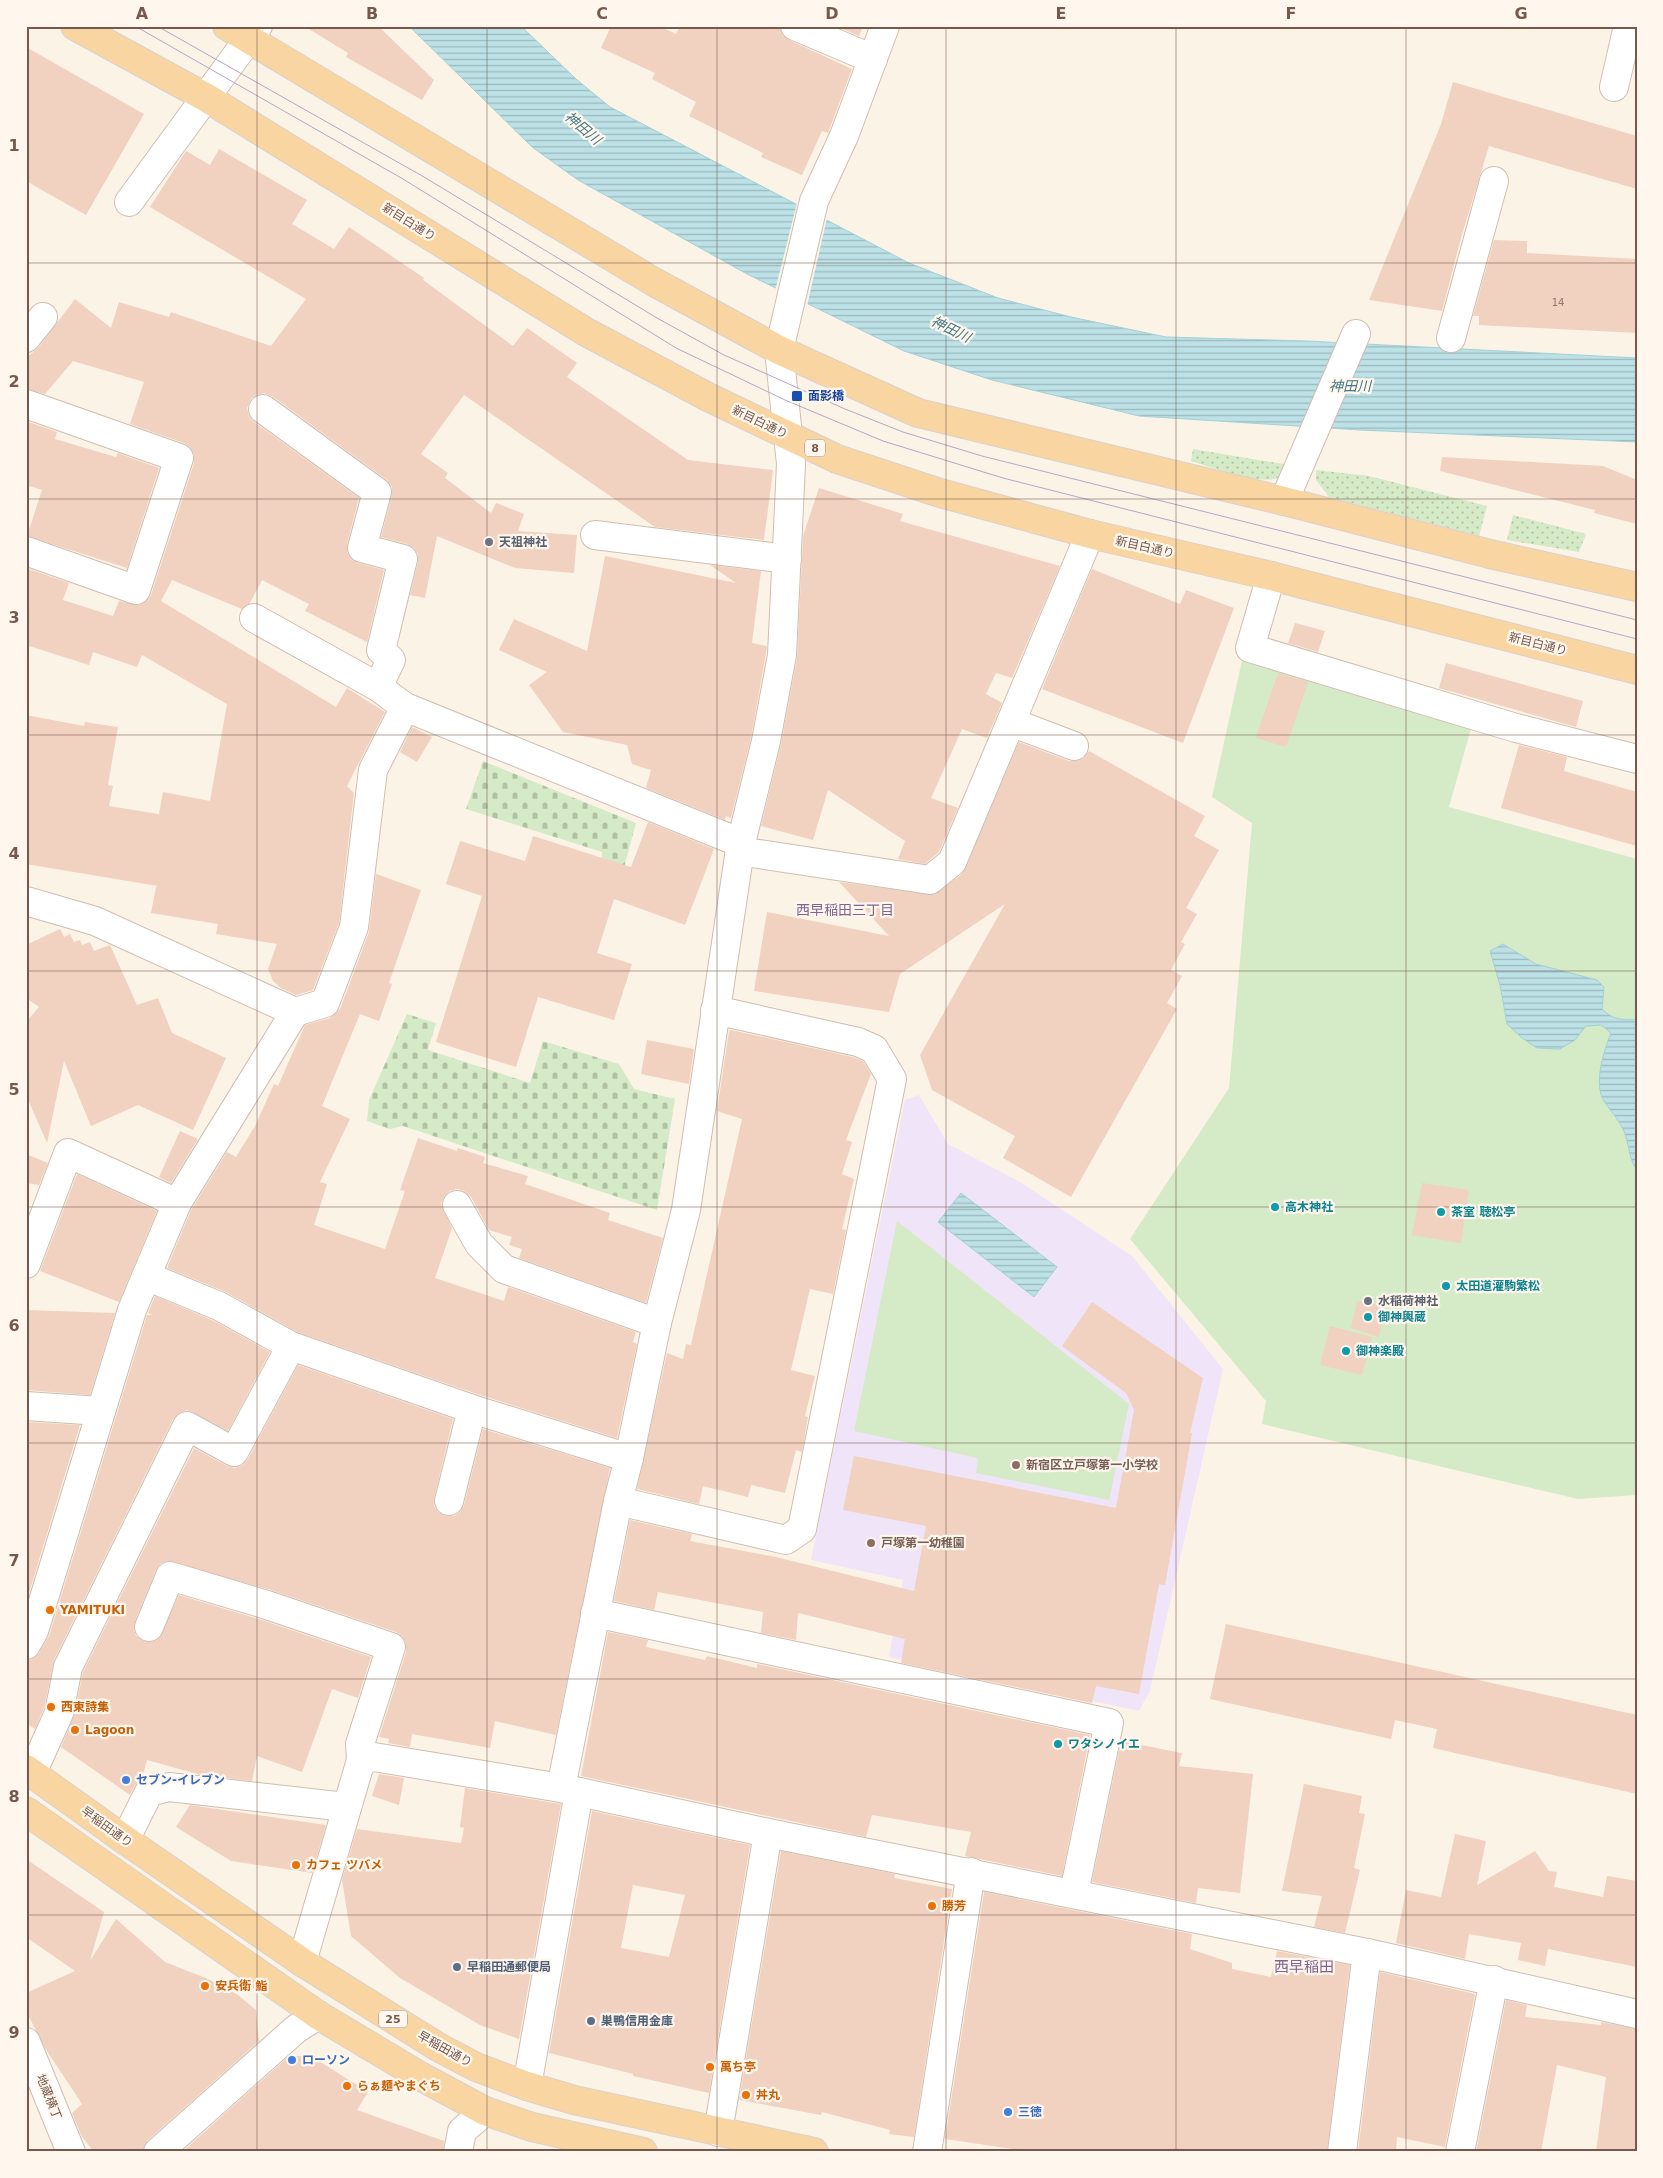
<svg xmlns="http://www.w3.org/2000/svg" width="1663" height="2178" font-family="'DejaVu Sans','Noto Sans JP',sans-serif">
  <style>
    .education { fill: #f0e4f9 }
    .green { fill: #d5eac6 }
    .cemetery { fill: url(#cemetery-stones) }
    .garden { fill: url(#garden-dots) }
    .water { fill: url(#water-rules); stroke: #a2d1d7 }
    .pier { fill: #fcf3e7 }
    .building { fill: #f1d1bf; fill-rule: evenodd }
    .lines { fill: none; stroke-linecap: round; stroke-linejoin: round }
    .minor-casing { stroke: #d0bdb0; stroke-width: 30 }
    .major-casing { stroke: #d9d1cd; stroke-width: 30 }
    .minor { stroke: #fff; stroke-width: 28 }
    .major { stroke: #f9d5a1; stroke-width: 28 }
    .tram { stroke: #b6a5c6; stroke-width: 1 }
    .grid { fill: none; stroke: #76594c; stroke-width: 1; stroke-opacity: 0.55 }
    .transit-dot { fill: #1a4fb4; stroke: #fff7ee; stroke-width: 2 }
    .worship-dot { fill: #6b7280; stroke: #fff7ee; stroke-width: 2 }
    .culture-dot { fill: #0f9aa8; stroke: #fff7ee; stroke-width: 2 }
    .education-dot { fill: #8d6e63; stroke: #fff7ee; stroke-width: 2 }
    .food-dot { fill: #e8710a; stroke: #fff7ee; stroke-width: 2 }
    .shop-dot { fill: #3f7fe0; stroke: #fff7ee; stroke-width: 2 }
    .service-dot { fill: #5c6f8a; stroke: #fff7ee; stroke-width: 2 }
    .labels { text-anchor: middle; stroke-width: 4.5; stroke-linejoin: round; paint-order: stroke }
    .number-label { font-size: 10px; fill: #957769 }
    .shield { fill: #fff7ee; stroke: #9f887d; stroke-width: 1 }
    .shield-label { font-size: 11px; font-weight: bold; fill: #76594c }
    .street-label { font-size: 12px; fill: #76594c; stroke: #fff7ee }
    .transit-label { font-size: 12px; font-weight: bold; fill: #164399; stroke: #fff7ee; text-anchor: start }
    .worship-label { font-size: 12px; font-weight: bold; fill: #5b616d; stroke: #fff7ee; text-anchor: start }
    .culture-label { font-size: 12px; font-weight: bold; fill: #0d838f; stroke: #fff7ee; text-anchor: start }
    .education-label { font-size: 12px; font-weight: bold; fill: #785e54; stroke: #fff7ee; text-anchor: start }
    .food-label { font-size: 12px; font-weight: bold; fill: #c56008; stroke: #fff7ee; text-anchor: start }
    .shop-label { font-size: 12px; font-weight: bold; fill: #366cbe; stroke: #fff7ee; text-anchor: start }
    .service-label { font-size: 12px; font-weight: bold; fill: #4e5e75; stroke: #fff7ee; text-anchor: start }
    .water-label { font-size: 14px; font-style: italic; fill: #437982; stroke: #fff7ee }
    .neighbourhood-label { font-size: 14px; fill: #816492; stroke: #fff7ee }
    .quarter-label { font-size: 15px; fill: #816492; stroke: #fff7ee }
    .neatline { fill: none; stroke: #76594c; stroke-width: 2 }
    .grid-label { font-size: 16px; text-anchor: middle; font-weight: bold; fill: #76594c }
  </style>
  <defs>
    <pattern id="cemetery-stones" width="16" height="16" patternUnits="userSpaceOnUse" patternTransform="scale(1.25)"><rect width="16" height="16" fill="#d5eac6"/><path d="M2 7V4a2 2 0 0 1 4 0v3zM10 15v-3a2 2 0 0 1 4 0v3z" fill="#b1c1a3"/></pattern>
    <pattern id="garden-dots" width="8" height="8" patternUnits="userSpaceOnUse" patternTransform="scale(1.25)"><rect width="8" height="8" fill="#d5eac6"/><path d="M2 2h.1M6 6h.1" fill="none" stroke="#b1c1a3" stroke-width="1.8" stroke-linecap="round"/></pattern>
    <pattern id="water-rules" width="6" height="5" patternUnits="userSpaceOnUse" patternTransform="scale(1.25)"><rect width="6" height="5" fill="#bce1e6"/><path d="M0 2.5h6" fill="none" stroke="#9db9bd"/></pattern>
  </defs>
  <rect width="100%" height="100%" fill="#fcf3e7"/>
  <polygon class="education" points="919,1095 948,1144 1020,1182 1132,1256 1223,1369 1150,1691 1139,1711 889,1657 903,1580 811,1560 905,1100"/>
  <g class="green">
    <polygon points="1243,656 1472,725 1449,807 1637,859 1637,1495 1578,1499 1262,1424 1266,1401 1130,1239 1229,1088 1252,823 1212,797"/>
    <polygon points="897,1221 1129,1404 1109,1500 976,1473 978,1458 854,1431"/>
  </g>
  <g class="cemetery">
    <polygon points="483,761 636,823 622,875 601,864 602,852 466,809"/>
    <polygon points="407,1014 436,1023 428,1050 530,1083 543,1041 619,1064 634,1089 675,1099 657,1210 403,1126 390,1129 367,1121 369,1100"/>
  </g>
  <g class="garden">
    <path d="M1193,449L1289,465C1287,470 1285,474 1280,477C1262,487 1211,467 1191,461Z"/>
    <polygon points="1316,470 1369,476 1487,506 1479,536 1329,497 1316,480"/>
    <polygon points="1513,515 1586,534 1579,552 1507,540"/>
  </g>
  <g class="water">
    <polygon points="409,26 521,26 576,79 610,107 909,263 998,298 1071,317 1166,337 1307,341 1637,358 1637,442 1360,430 1139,416 992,380 904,351 747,274 578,180 532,147"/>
    <path d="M1503,944L1536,964L1597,980L1604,987L1602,1009C1611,1019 1624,1021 1637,1019V1170C1629,1159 1630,1150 1626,1137C1622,1123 1612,1113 1604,1101C1593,1084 1604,1050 1611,1033L1601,1025L1586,1026L1575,1040L1560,1049L1537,1048L1522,1038L1507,1024L1500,985L1490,951Z"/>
    <polygon points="961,1193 1057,1267 1034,1297 938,1222"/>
  </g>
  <polygon class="pier" points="797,203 827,218 807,306 775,291"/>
  <g class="building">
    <polygon points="304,26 378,26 434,80 422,100 346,57 348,53"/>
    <polygon points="611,26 659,26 676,34 680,26 780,26 782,35 789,40 852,69 828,133 822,131 802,175 761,157 763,153 689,116 696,102 652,79 655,73 601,48"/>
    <polygon points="836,26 863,26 859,36"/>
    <polygon points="26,47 144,114 86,215 26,181"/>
    <polygon points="1453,82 1637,136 1637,189 1489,146 1461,238 1442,311 1369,300 1441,124"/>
    <polygon points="219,149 307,200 292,224 334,249 349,227 424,278 423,280 513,346 527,328 577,363 567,377 688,460 773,470 764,540 655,527 464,395 421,454 448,473 445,478 491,513 496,503 524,514 518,531 577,535 574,573 515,568 437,536 425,598 410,595 418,562 418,554 414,548 407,544 381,537 392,495 392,487 387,480 272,396 264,393 257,395 251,399 247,408 249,416 254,422 359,498 347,544 347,552 351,559 358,563 384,570 367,642 305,611 309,604 262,580 250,603 242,609 172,580 161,601 336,707 347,688 385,712 347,786 354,793 339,923 313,990 296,995 281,988 273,981 268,969 277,944 216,934 218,924 151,913 156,887 158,886 26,864 26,715 84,726 85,722 118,727 108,785 113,786 109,806 159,814 163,792 210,801 227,704 142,655 137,667 93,652 89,665 26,645 26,568 69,583 63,600 113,616 119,601 138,605 147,601 151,595 194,463 194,454 190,447 184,443 130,424 144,382 73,361 45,394 26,389 26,358 38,348 75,299 111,328 119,302 169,317 171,312 271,346 306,299 150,207 186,151 210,165"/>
    <polygon points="1494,240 1527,241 1527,253 1637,259 1637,333 1479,325 1479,316 1473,316"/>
    <polygon points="26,421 57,432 55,439 116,457 118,453 159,468 127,568 27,536 42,490 26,485"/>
    <polygon points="1442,457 1603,466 1637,480 1637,524 1594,513 1595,510 1440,471"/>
    <polygon points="819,488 903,514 900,521 1060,566 1012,678 996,673 986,694 1002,703 987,738 962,729 931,798 958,808 939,852 925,864 898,859 905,841 828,790 813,840 761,826 781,744 797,658 803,536"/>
    <polygon points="605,556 736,583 710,565 761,571 752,643 767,646 766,653 751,738 731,818 726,816 725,820 646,788 651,770 632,764 627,745 563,732 529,685 547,672 499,650 514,619 587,651"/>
    <polygon points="1092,569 1180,604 1186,590 1234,608 1183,743 1042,689"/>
    <polygon points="1295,623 1325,631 1318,652 1288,643"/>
    <polygon points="1446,663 1583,701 1576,727 1439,688"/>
    <polygon points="1278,673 1308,682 1286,747 1256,738"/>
    <polygon points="412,727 432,737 417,762 400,752"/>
    <polygon points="1019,742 1069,761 1077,761 1083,758 1089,751 1205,816 1194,836 1219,850 1186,908 1197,914 1181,942 1185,944 1171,970 1182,976 1167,1003 1177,1009 1071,1197 1003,1158 1015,1136 932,1090 920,1055 1005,904 900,974 889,1012 754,991 767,912 889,936 839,882 934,895 962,874"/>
    <polygon points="1519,745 1567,757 1564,771 1637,792 1637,846 1501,808"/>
    <polygon points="648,822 714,849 685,925 614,899 597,953 632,964 614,1020 538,997 516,1067 436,1042 482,896 446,884 460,841 525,861 533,836 631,867"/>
    <polygon points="376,874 421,890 389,983 392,984 379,1021 360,1014 322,1106 350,1119 320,1182 327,1184 314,1225 385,1249 405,1191 400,1190 418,1138 457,1151 458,1148 485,1157 483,1163 528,1176 525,1184 610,1213 608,1220 663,1238 646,1303 519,1258 522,1249 509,1245 512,1237 489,1230 471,1197 464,1191 457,1189 450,1191 444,1197 441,1204 452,1228 435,1278 504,1301 508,1287 636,1332 633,1342 637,1344 617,1438 477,1394 297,1332 226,1292 167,1268 191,1210 227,1152 236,1157 255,1126 274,1084 278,1086 305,1025 330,1018 340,1009 369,932"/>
    <polygon points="60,929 64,937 70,934 74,942 80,940 82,945 90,942 94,951 110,945 137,1005 158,998 172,1033 226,1058 193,1130 138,1105 91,1126 64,1061 47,1143 26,1095 26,1022 39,1007 26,998 26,945"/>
    <polygon points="731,1030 853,1057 863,1061 871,1074 846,1140 852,1142 842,1174 854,1179 842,1229 846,1230 833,1294 810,1289 791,1370 815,1376 805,1416 808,1417 802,1452 796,1450 785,1493 751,1485 748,1497 703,1486 699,1504 637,1489 667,1353 683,1359 686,1344 691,1345 742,1119 717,1111 729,1031"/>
    <polygon points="647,1040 694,1049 689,1084 641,1074"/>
    <polygon points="180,1131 198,1139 171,1183 159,1177"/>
    <polygon points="26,1154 48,1163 39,1185 26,1183"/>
    <polygon points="77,1174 157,1211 119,1302 40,1271"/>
    <polygon points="1422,1183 1469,1190 1461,1243 1412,1235"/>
    <polygon points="155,1296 212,1320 270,1352 228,1431 187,1410 179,1413 173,1419 54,1660 44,1708 35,1729 26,1723 26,1661 33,1659 39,1653 49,1636 147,1315 152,1315 148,1313"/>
    <polygon points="1357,1301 1385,1307 1379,1337 1351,1328"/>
    <polygon points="1092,1302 1203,1378 1190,1433 1192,1433 1165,1585 1159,1584 1139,1694 1096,1686 1092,1703 901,1663 905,1639 798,1613 796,1640 761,1633 763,1612 658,1592 654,1610 614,1601 630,1520 692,1534 690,1541 776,1557 914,1591 926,1526 843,1510 854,1456 1116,1508 1134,1410 1126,1393 1062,1346"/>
    <polygon points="26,1310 115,1313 90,1395 26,1390"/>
    <polygon points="1330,1326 1372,1337 1362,1375 1320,1365"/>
    <polygon points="298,1365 453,1419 434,1498 434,1506 438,1512 445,1516 454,1516 460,1512 464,1505 483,1429 610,1468 556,1735 495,1721 490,1748 412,1734 410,1747 388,1743 389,1739 379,1737 406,1652 406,1643 402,1636 396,1632 271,1590 167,1561 160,1564 156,1570 135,1621 134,1630 136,1636 143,1641 152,1642 159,1639 179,1595 262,1620 371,1657 358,1698 332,1689 302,1772 257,1756 252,1781 201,1775 147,1760 142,1778 135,1785 130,1795 61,1747 74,1716 83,1672 194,1448 227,1466 235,1468 243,1465 248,1459"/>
    <polygon points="26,1422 80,1425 26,1603"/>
    <polygon points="1226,1624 1637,1715 1637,1794 1433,1748 1437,1729 1395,1720 1391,1739 1210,1699"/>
    <polygon points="608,1632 648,1640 646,1647 705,1660 707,1656 757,1668 757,1664 1090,1735 1062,1876 965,1856 971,1832 872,1815 866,1837 581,1776"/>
    <polygon points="1121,1741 1182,1753 1179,1766 1253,1774 1240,1893 1198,1888 1196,1903 1092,1882"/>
    <polygon points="379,1774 404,1778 399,1805 372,1796"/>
    <polygon points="1304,1784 1362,1796 1359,1813 1365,1814 1354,1868 1360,1870 1345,1933 1314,1927 1322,1896 1282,1891"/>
    <polygon points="465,1788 561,1804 519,2039 480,2025 400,1978 351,1936 342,1880 357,1829 461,1843 464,1828 460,1827"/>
    <polygon points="190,1805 326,1825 312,1873 231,1861 176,1827"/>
    <path d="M592,1811L750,1845L709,2093L633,2076V2074L549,2053ZM633,1885L685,1895L669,1957L621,1948Z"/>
    <polygon points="1455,1834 1486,1841 1477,1885 1535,1851 1549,1871 1557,1872 1554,1887 1603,1897 1607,1876 1637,1881 1637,1967 1548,1949 1545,1966 1518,1960 1521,1943 1469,1934 1465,1959 1396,1943 1406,1890 1441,1897"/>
    <polygon points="781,1851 895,1874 894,1878 952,1889 914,2137 889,2134 890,2130 822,2112 821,2115 739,2100"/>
    <polygon points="26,1859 104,1912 90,1961 116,1919 165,1962 208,1979 238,1995 256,2010 259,2041 148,2140 143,2152 94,2152 81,2135 72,2113 82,2104 45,2048 26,2011 26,1993 75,1971 26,1937"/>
    <polygon points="984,1892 1192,1934 1190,1949 1232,1963 1232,1969 1271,1977 1277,1951 1350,1965 1327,2152 1034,2152 945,2139"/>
    <polygon points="1380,1972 1475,1994 1445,2147 1397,2137 1396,2152 1358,2152"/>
    <polygon points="1506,2000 1527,2005 1525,2017 1601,2025 1601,2022 1637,2029 1637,2152 1596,2152 1606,2077 1557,2065 1541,2152 1476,2152"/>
    <polygon points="289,2056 311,2056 368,2092 357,2110 444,2141 443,2152 182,2152"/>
  </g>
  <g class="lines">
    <g class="minor-casing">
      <g id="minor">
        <polyline points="795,26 873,59"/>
        <polyline points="1614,87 1628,26"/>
        <polyline points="129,202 258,26"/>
        <polyline points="26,338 43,317"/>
        <polyline points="1451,338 1494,181"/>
        <polyline points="26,404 179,458 136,590 26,551"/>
        <polyline points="263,409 377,492 362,548 403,559 381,650 391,660 378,687"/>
        <polyline points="1284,501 1356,334"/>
        <polyline points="595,535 787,559"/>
        <polyline points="1271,576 1250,648 1516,728 1637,759"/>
        <polyline points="254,618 378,687 405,707 741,843"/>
        <polyline points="1011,722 1074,746"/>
        <polyline points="739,851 930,880 952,862 1090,534"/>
        <polyline points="26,901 95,921 295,1012 177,1203 132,1310 34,1631 26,1645"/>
        <polyline points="295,1012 325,1003 354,927 373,770 405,707"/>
        <polyline points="457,1205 479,1244 504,1269 657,1323"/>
        <polyline points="26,1264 68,1153 177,1203"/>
        <polyline points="146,1276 219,1306 291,1346 472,1409 629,1458"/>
        <polyline points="26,1406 100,1411"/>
        <polyline points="449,1501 472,1409"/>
        <polyline points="618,1501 786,1540 802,1529 892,1079 874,1049 858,1042 715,1010"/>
        <polyline points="595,1613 1109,1723 1074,1893"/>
        <polyline points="149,1627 170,1576 267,1605 391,1647 360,1744 361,1760"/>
        <polyline points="32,1773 59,1713 68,1667 187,1426 234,1452 291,1346"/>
        <polyline points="561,1788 618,1501 629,1458 657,1323 686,1210 741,843 766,741 782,655 791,464 779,350 814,201 844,136 885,26"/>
        <polyline points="125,1840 149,1792 169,1787 346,1807"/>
        <polyline points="302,1962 361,1760 374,1757 561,1788 768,1833 1367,1953 1637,2014"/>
        <polyline points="26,2042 71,2152"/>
        <polyline points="527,2086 579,1792"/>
        <polyline points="718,2132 768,1833"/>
        <polyline points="158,2152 296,2029 318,2015"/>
        <polyline points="458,2152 462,2131 485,2111"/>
        <polyline points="927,2152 971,1872"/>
        <polyline points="1342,2152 1367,1953"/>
        <polyline points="1460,2152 1494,1980"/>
      </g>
    </g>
    <g class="major-casing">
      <g id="major">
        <polyline points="75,26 207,98 586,332 708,397 837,459 940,493 1090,534 1271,576 1637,670"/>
        <polyline points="227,26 654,282 779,350 918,413 1284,501 1490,554 1637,587"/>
        <polyline points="26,1769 125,1840 302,1962 438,2047 476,2067 527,2086 574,2100 814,2152"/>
        <polyline points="26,1811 318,2015 420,2076 485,2111 532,2127 643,2152"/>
      </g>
    </g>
    <use href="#minor" class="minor"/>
    <use href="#major" class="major"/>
    <g class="tram">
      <polyline points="135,26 403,179 676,348 785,400 883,441 1003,478 1637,639"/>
      <polyline points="157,26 424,177 657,318 724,355 845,409 903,432 982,456 1637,620"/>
    </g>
  </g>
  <path class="grid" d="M257,26V2152M487,26V2152M717,26V2152M946,26V2152M1176,26V2152M1406,26V2152M26,263H1637M26,499H1637M26,735H1637M26,971H1637M26,1207H1637M26,1443H1637M26,1679H1637M26,1915H1637"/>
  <rect class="transit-dot" x="791" y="390" width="12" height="12" rx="2.5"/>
  <g class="worship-dot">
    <circle cx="489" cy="542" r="5"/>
    <circle cx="1368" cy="1301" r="5"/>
  </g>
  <g class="culture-dot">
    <circle cx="1275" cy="1207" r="5"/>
    <circle cx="1441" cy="1212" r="5"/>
    <circle cx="1446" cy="1286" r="5"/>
    <circle cx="1368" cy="1317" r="5"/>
    <circle cx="1346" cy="1351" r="5"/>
    <circle cx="1058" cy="1744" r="5"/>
  </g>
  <g class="education-dot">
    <circle cx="1016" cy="1465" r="5"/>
    <circle cx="871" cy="1543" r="5"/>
  </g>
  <g class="food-dot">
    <circle cx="50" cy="1610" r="5"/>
    <circle cx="51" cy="1707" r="5"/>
    <circle cx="75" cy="1730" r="5"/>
    <circle cx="296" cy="1865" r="5"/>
    <circle cx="932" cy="1906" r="5"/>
    <circle cx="205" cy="1986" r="5"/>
    <circle cx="710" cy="2067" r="5"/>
    <circle cx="347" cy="2086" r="5"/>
    <circle cx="746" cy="2095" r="5"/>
  </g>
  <g class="shop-dot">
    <circle cx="126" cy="1780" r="5"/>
    <circle cx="292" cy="2060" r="5"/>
    <circle cx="1008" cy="2112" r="5"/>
  </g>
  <g class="service-dot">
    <circle cx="457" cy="1967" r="5"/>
    <circle cx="591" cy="2021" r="5"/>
  </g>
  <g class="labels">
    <g class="number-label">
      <text x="1558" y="306">14</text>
    </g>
    <g class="shield">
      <rect x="805" y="439.5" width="20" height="17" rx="4"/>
      <rect x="379" y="2010.5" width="28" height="17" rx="4"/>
    </g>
    <g class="shield-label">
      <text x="815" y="452">8</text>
      <text x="393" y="2023">25</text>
    </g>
    <g class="street-label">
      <text transform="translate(409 222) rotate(32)" y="4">新目白通り</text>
      <text transform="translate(760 422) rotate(26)" y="4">新目白通り</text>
      <text transform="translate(1145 547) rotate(13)" y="4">新目白通り</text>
      <text transform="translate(1538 644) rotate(14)" y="4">新目白通り</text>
      <text transform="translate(107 1827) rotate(36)" y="4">早稲田通り</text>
      <text transform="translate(445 2049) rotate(29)" y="4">早稲田通り</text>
      <text transform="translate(49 2097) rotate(68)" y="4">地蔵横丁</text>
    </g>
    <g class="transit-label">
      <text x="808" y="400">面影橋</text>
    </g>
    <g class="worship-label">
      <text x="499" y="546">天祖神社</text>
      <text x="1378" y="1305">水稲荷神社</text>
    </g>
    <g class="culture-label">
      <text x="1285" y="1211">高木神社</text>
      <text x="1451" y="1216">茶室 聴松亭</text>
      <text x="1456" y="1290">太田道灌駒繁松</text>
      <text x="1378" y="1321">御神輿蔵</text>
      <text x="1356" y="1355">御神楽殿</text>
      <text x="1068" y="1748">ワタシノイエ</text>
    </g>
    <g class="education-label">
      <text x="1026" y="1469">新宿区立戸塚第一小学校</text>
      <text x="881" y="1547">戸塚第一幼稚園</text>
    </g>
    <g class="food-label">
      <text x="60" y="1614">YAMITUKI</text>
      <text x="61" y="1711">西東詩集</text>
      <text x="85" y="1734">Lagoon</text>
      <text x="306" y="1869">カフェ ツバメ</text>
      <text x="942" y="1910">勝芳</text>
      <text x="215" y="1990">安兵衛 鮨</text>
      <text x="720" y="2071">萬ち亭</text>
      <text x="357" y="2090">らぁ麺やまぐち</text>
      <text x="756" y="2099">丼丸</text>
    </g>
    <g class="shop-label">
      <text x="136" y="1784">セブン-イレブン</text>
      <text x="302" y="2064">ローソン</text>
      <text x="1018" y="2116">三徳</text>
    </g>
    <g class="service-label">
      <text x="467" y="1971">早稲田通郵便局</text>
      <text x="601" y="2025">巣鴨信用金庫</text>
    </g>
    <g class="water-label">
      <text transform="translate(583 128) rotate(40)" y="5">神田川</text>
      <text transform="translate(951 329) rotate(26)" y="5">神田川</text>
      <text x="1350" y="391">神田川</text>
    </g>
    <g class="neighbourhood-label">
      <text x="845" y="915">西早稲田三丁目</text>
    </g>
    <g class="quarter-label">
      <text x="1304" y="1972">西早稲田</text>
    </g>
  </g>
  <rect width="1663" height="2178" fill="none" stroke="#fff7ee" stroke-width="55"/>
  <rect x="28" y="28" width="1608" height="2122" class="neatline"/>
  <g class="grid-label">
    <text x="142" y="19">A</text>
    <text x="372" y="19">B</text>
    <text x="602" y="19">C</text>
    <text x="832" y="19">D</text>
    <text x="1061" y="19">E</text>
    <text x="1291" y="19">F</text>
    <text x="1521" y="19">G</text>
    <text x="14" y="151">1</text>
    <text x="14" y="387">2</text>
    <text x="14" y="623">3</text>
    <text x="14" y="859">4</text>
    <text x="14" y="1095">5</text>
    <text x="14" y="1331">6</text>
    <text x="14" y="1566">7</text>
    <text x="14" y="1802">8</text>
    <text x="14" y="2038">9</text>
  </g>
</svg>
